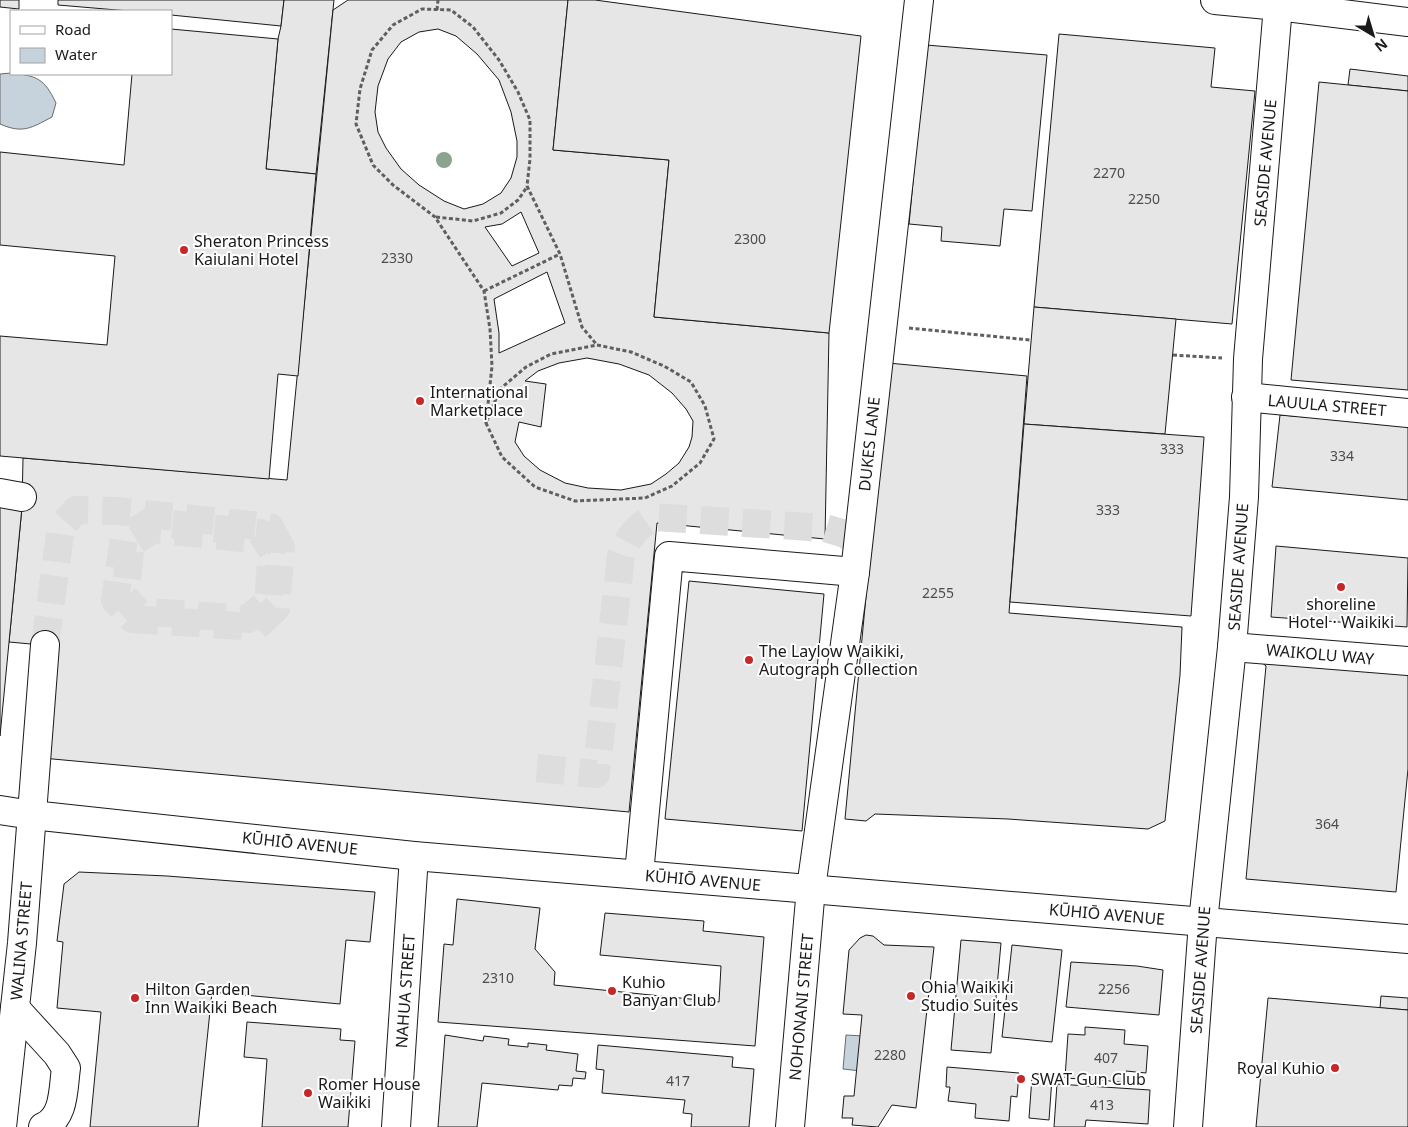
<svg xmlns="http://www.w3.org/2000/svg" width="1408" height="1127" font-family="'Noto Sans',sans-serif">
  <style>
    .water { fill: #c6d2dc; stroke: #6a6a6a }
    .building { fill: #e6e6e6; stroke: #1a1a1a; fill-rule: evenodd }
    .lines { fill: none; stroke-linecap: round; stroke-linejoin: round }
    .minor-tunnel { stroke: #ddd; stroke-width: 28; stroke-dasharray: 28 14; stroke-linecap: butt }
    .minor-casing { stroke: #1a1a1a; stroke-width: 30 }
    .major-casing { stroke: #1a1a1a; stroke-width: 30 }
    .path { stroke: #5f5f5f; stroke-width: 3; stroke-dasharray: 4 2.5; stroke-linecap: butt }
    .minor { stroke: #fff; stroke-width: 28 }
    .major { stroke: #fff; stroke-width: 28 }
    .tree { fill: #8aa48f }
    .poi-dot { fill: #c62828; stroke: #fff; stroke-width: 2 }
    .labels { text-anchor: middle; stroke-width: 4; stroke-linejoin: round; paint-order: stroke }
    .number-label { font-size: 14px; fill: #4d4d4d }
    .street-label { font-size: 16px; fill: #1a1a1a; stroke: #fff }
    .poi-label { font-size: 16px; fill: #1a1a1a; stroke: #fff; text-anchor: start }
  </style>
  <rect width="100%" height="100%" fill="#fff"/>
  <g class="water">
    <path d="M11,73C37,76 44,78 56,103L52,117C31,128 23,134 0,124V74Z"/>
    <polygon points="846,1035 864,1036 861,1071 843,1069"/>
  </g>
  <g class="building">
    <polygon points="0,0 19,0 19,9 0,7"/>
    <polygon points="58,0 284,0 281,26 171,15 171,11 129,11 58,5"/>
    <polygon points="284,0 334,0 316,174 266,169 278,39 281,26"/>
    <path d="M348,0H568L553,150L669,160L654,317L829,333L825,539L657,523L629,812L42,758L53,646L9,642L22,507L23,458L287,480L333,10ZM438,29L456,36L477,54L499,80L511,112L517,141V157L511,178L501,193L483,204L464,209L444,201L419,185L401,169L386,148L378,132L375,112L378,86L388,59L401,42L419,32ZM521,212L539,253L512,266L485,227L502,224ZM547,272L565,323L499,353V333L494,299ZM587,358L619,364L649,375L672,393L686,409L693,421L692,437L689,447L679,463L666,474L651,484L621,490L588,488L565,483L540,470L524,456L515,442L519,422L541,427L546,384L525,381L538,371L559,363Z"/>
    <polygon points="568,0 595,0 861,36 829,333 654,317 669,160 553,150"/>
    <polygon points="171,29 278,39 266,169 316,174 298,376 278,374 269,479 0,456 0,336 107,345 115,256 0,245 0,152 124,165 132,74 171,74"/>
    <polygon points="1059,34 1215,48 1211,87 1255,91 1232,324 1034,307"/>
    <polygon points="926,45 1047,55 1032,211 1004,209 1000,246 941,241 942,227 909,224"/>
    <polygon points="1350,69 1408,76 1408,91 1348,85"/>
    <polygon points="1319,82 1408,91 1408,390 1291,380"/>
    <polygon points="1034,307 1176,319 1165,434 1024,424"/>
    <polygon points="888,363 1027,376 1009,613 1182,627 1180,675 1165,821 1148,829 1008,819 875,814 866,821 845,819"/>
    <polygon points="1280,415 1408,425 1408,500 1272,487"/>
    <polygon points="1024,424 1204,437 1191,616 1010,602"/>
    <polygon points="0,505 22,507 0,736"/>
    <polygon points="1276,546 1408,558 1407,627 1271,617"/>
    <polygon points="689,581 824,594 802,831 665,819"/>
    <polygon points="1260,661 1408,670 1408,769 1396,892 1246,879 1266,666"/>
    <polygon points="79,872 167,876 375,892 370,942 346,940 340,1004 212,992 198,1127 90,1127 101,1012 57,1008 63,942 57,941 64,884"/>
    <polygon points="457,899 540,908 535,949 555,972 554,985 719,1002 721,966 600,955 605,913 704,921 703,931 764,937 755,1046 438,1022 444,944 453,945"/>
    <polygon points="866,935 873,936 884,945 934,947 916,1108 892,1105 878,1127 852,1125 853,1118 842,1118 844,1096 854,1096 862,1015 843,1014 849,950 860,938"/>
    <polygon points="961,940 1001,943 991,1053 951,1050"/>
    <polygon points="1012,945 1062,950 1052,1042 1002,1037"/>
    <polygon points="1071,962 1137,966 1163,970 1159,1015 1066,1007"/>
    <polygon points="1381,996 1408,998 1408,1010 1380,1008"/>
    <polygon points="1268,998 1408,1010 1408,1127 1256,1127"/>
    <polygon points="247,1022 341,1029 340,1040 355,1041 348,1127 262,1127 267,1059 244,1057"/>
    <polygon points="1085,1027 1125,1030 1124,1044 1148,1046 1146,1073 1126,1071 1125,1082 1065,1078 1068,1034 1085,1035"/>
    <polygon points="445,1035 483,1041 484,1036 509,1039 508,1045 528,1047 528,1043 547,1045 546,1050 578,1054 576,1071 586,1072 585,1079 573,1078 572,1086 559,1085 558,1090 482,1083 477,1127 438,1127"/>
    <polygon points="598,1045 733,1057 732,1067 754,1069 749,1127 691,1127 692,1114 683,1113 685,1100 602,1093 604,1070 596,1069"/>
    <polygon points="947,1067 1019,1073 1017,1097 1011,1096 1009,1121 975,1118 976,1104 948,1101 950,1087 946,1087"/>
    <polygon points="1032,1077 1052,1078 1049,1120 1029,1118"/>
    <polygon points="1057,1084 1150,1090 1148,1124 1086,1120 1085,1127 1054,1127"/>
  </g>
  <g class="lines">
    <g class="minor-tunnel">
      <polyline points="45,645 61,527 76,510 117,511 270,527 281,548 276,608 256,627 132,619 115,600 124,537 150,522 261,533 272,550 268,602 248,619 137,611 125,597 131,543 154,529 259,540"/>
      <path d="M537,768L596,774L621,556C629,536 635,528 653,517L825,528L845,534L858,543"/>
    </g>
    <g class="minor-casing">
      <g id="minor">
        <polyline points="1246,397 1408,413"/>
        <polyline points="0,493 22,497"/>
        <polyline points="1232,647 1408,661"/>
        <polyline points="0,810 32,815 414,856 1408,939"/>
        <polyline points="639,874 669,556 855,572"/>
        <path d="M15,1008L57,1054L66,1068C63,1088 65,1118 43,1127"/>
        <polyline points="2,1127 22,943 45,645"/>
        <polyline points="396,1127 414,856"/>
        <polyline points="790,1127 811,888 855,572 919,0"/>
        <polyline points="1188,1127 1203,922 1232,647 1244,497 1248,359 1278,6"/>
      </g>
    </g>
    <g class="major-casing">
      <polyline id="major" points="1215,0 1278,6 1408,22"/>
    </g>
    <g class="path">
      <polyline points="437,10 438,0"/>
      <polyline points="436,217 473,221 501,213 518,200 527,187"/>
      <polyline points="484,291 560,254"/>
      <polyline points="909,328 1030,340"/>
      <polygon points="597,345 631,352 664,366 691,382 705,406 714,439 700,463 672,486 645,498 575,501 535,487 502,457 486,423 500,389 526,367 551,354"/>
      <polyline points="1173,355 1222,358"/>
      <polyline points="486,423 492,366 490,329 484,291 435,217 393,185 373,165 356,124 360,89 372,50 393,25 422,9 451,10 473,27 499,60 518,92 530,120 530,159 527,186 560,254 582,327 597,345"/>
    </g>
    <use href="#minor" class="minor"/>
    <use href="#major" class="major"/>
  </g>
  <circle class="tree" cx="444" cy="160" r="8"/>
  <g class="poi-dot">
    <circle cx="184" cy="250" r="5"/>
    <circle cx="420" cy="401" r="5"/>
    <circle cx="1341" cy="587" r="5"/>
    <circle cx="749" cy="660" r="5"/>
    <circle cx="612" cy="991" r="5"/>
    <circle cx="911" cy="996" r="5"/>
    <circle cx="135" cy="998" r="5"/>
    <circle cx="1335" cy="1068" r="5"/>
    <circle cx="1021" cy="1079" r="5"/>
    <circle cx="308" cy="1093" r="5"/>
  </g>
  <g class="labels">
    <g class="number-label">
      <text x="1109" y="178">2270</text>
      <text x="1144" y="204">2250</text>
      <text x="750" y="244">2300</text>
      <text x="397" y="263">2330</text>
      <text x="1172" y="454">333</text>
      <text x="1342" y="461">334</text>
      <text x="1108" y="515">333</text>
      <text x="938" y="598">2255</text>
      <text x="1327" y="829">364</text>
      <text x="498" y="983">2310</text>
      <text x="1114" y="994">2256</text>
      <text x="890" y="1060">2280</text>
      <text x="1106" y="1063">407</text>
      <text x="678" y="1086">417</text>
      <text x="1102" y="1110">413</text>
    </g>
    <g class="street-label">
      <text transform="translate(1265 163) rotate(-85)" y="6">SEASIDE AVENUE</text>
      <text transform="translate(1327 405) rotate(5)" y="6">LAUULA STREET</text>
      <text transform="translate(869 444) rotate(-84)" y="6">DUKES LANE</text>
      <text transform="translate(1238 567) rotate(-86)" y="6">SEASIDE AVENUE</text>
      <text transform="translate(1320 654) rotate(5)" y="6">WAIKOLU WAY</text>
      <text transform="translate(300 843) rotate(6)" y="6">KŪHIŌ AVENUE</text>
      <text transform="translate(703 880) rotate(5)" y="6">KŪHIŌ AVENUE</text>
      <text transform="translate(1107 914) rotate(5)" y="6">KŪHIŌ AVENUE</text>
      <text transform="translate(21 941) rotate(-85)" y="6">WALINA STREET</text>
      <text transform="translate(1200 970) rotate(-86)" y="6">SEASIDE AVENUE</text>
      <text transform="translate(405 991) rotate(-86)" y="6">NAHUA STREET</text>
      <text transform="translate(801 1007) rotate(-85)" y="6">NOHONANI STREET</text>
    </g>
    <g class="poi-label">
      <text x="194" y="247">Sheraton Princess<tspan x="194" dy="18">Kaiulani Hotel</tspan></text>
      <text x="430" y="398">International<tspan x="430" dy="18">Marketplace</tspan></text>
      <text x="1341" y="610" text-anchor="middle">shoreline<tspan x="1341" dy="18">Hotel · Waikiki</tspan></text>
      <text x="759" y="657">The Laylow Waikiki,<tspan x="759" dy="18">Autograph Collection</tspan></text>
      <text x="622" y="988">Kuhio<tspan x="622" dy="18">Banyan Club</tspan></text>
      <text x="921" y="993">Ohia Waikiki<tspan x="921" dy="18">Studio Suites</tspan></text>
      <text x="145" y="995">Hilton Garden<tspan x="145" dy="18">Inn Waikiki Beach</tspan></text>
      <text x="1325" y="1074" text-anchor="end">Royal Kuhio</text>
      <text x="1031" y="1085">SWAT Gun Club</text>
      <text x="318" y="1090">Romer House<tspan x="318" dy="18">Waikiki</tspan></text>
    </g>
  </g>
  <rect x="10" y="10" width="162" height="65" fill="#ffffff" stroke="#a3a3a3"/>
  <rect x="20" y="26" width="25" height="8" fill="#ffffff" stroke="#a3a3a3"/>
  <text x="55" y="35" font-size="15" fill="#1a1a1a">Road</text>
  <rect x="20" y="48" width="25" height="15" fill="#c6d2dc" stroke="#a3a3a3"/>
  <text x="55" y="60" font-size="15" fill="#1a1a1a">Water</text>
  <g transform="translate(1373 35) rotate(142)" stroke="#ffffff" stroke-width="4" paint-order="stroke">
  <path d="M0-4L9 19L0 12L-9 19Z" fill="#1a1a1a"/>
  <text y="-8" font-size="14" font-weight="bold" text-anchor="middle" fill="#1a1a1a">N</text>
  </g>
</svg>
